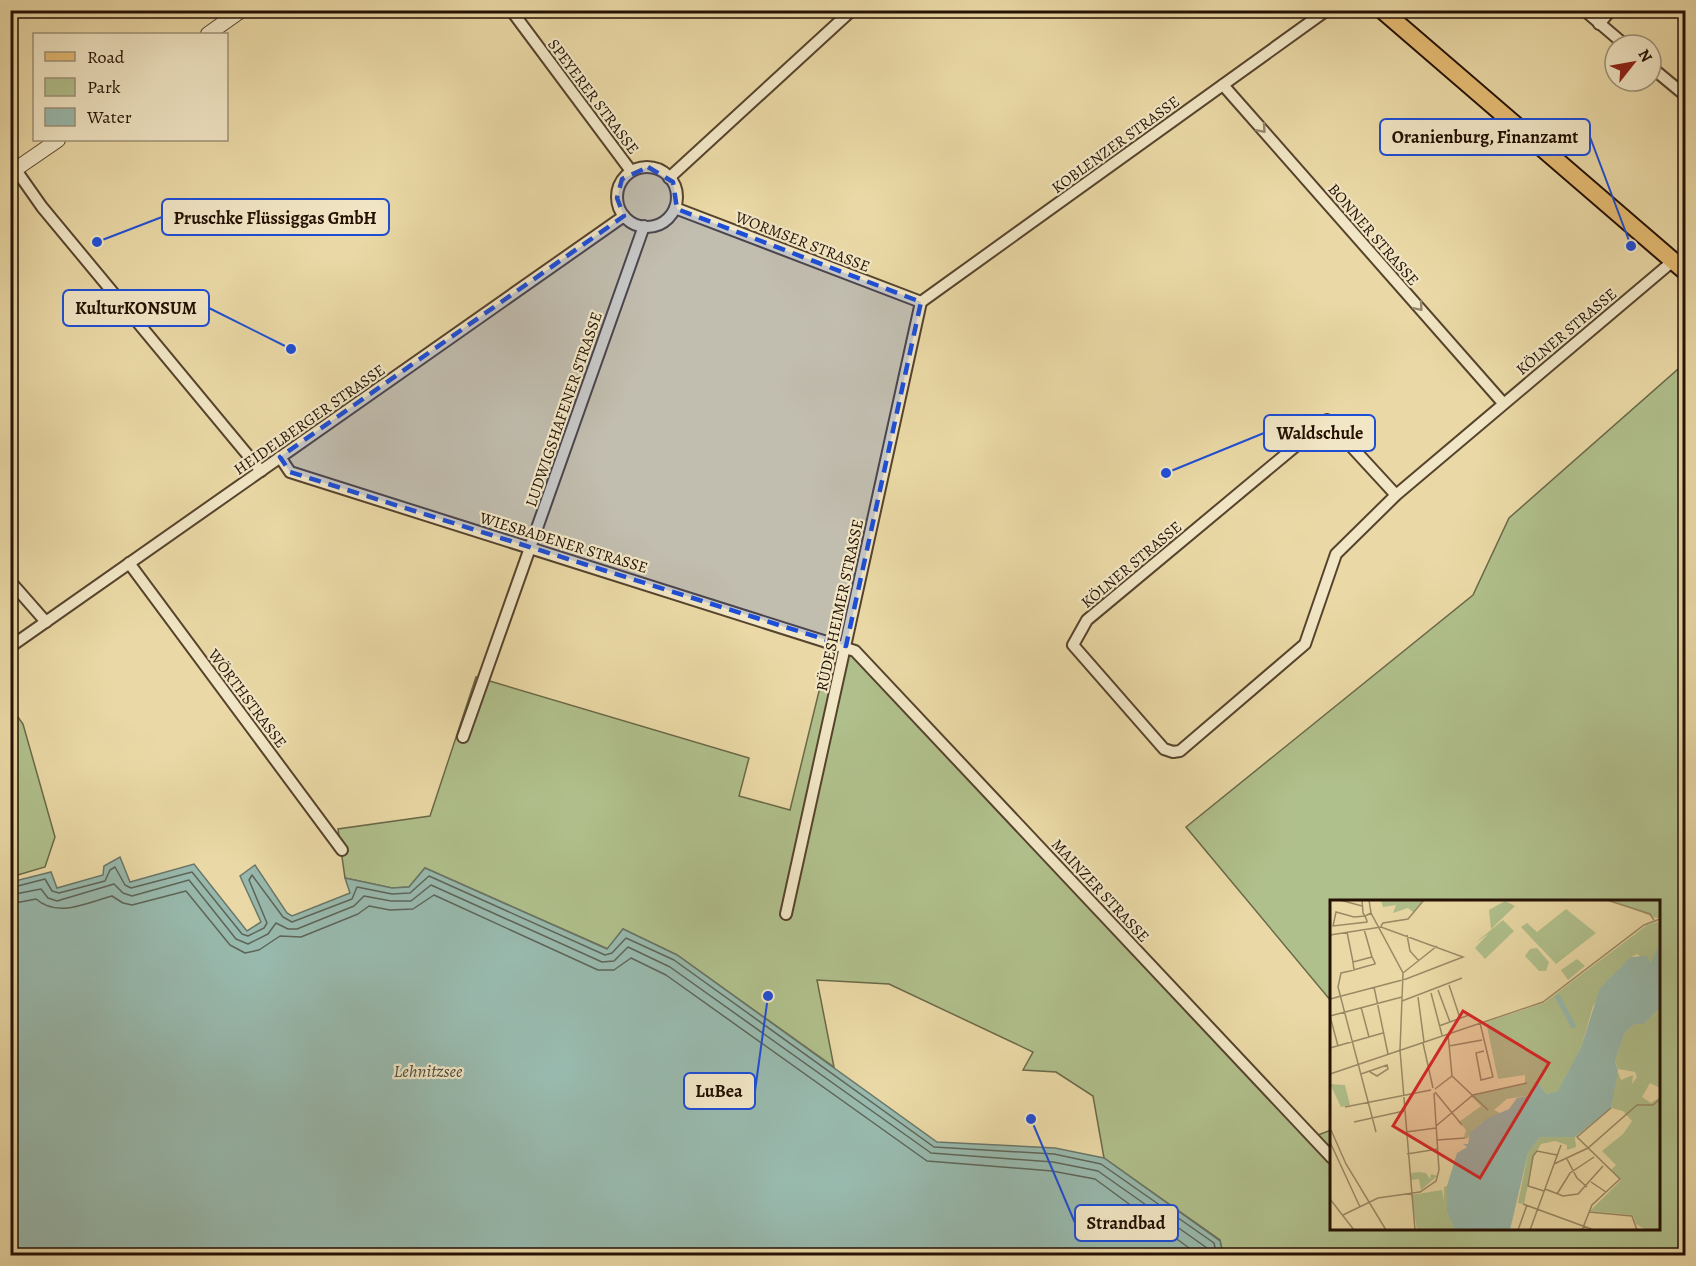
<svg xmlns="http://www.w3.org/2000/svg" width="1696" height="1266" font-family="Alegreya,serif">
  <style>
    .green { fill: #b0c08c; stroke: #6a6848; stroke-width: 1.5 }
    .water { fill: #98b9ad; stroke: #6a7669; stroke-width: 1.5 }
    .lines { fill: none; stroke-linecap: round; stroke-linejoin: round }
    .shore { stroke: #5e6558; stroke-width: 1.5 }
    .minor-casing { stroke: #56432c; stroke-width: 14 }
    .tertiary-casing { stroke: #56432c; stroke-width: 16 }
    .primary-casing { stroke: #241104; stroke-width: 20 }
    .minor { stroke: #f1e6c5; stroke-width: 10 }
    .tertiary { stroke: #f1e6c5; stroke-width: 14 }
    .primary { stroke: #e5bc73; stroke-width: 16 }
    .oneway { stroke: #95866e }
    .marked { fill: #1d4ed8; fill-opacity: 0.2; stroke: #1d4ed8; stroke-width: 4.5; stroke-dasharray: 12 8; stroke-linejoin: round }
    .labels { text-anchor: middle; stroke-width: 4.5; stroke-linejoin: round; paint-order: stroke }
    .street-label { font-size: 16px; fill: #241104; stroke: #f1e6c5 }
    .water-label { font-size: 18px; font-style: italic; fill: #4d4c3f; stroke: #f1e6c5 }
    .inset-river { fill: none; stroke: #98b9ad; stroke-width: 3 }
    .inset-road { fill: none; stroke: #9b8965; stroke-width: 1.5 }
    .view { fill: #d62828; fill-opacity: 0.15; stroke: #d62828; stroke-width: 3 }
    .inset-edge { fill: none; stroke: #241104; stroke-width: 3 }
    .leader { fill: none; stroke: #1d4ed8; stroke-width: 2 }
    .callout-dot { fill: #1d4ed8; stroke: #f1e6c5; stroke-width: 2 }
    .callout { fill: #f1e6c5; stroke: #1d4ed8; stroke-width: 2 }
    .callout-label { font-size: 18px; text-anchor: middle; font-weight: bold; fill: #241104 }
  </style>
  <rect width="100%" height="100%" fill="#ead9a6"/>
  <filter id="stains"><feTurbulence type="fractalNoise" baseFrequency=".00333" numOctaves="4"/><feColorMatrix values="0 0 0 0 .2 0 0 0 0 .09 0 0 0 0 .02 0 0 0 .5 -.17"/></filter>
  <radialGradient id="worn" r=".72"><stop offset=".6" stop-color="#630" stop-opacity="0"/><stop offset="1" stop-color="#630" stop-opacity=".3"/></radialGradient>
  <g class="green">
    <polygon points="1685,363 1685,1255 1223,1255 1220,1240 1104,1158 1093,1096 1056,1072 1023,1070 1033,1052 889,984 817,980 834,1067 677,955 623,929 608,949 425,868 409,887 392,888 345,878 338,829 430,816 476,677 749,758 739,796 790,810 832,638 855,651 1310,1138 1331,1130 1332,1228 1658,1228 1658,902 1332,902 1331,1001 1186,827 1473,595 1509,518"/>
    <polygon points="10,706 23,724 55,837 45,867 11,877"/>
  </g>
  <polygon class="water" points="120,857 130,882 194,864 247,931 261,922 240,876 255,865 287,913 292,916 350,893 345,878 392,888 409,887 425,868 607,949 623,929 677,955 937,1142 1055,1148 1104,1158 1220,1241 1223,1255 11,1255 11,882 51,872 57,888 103,875 104,866"/>
  <g class="lines">
    <g class="shore">
      <polyline points="10,888 45,879 52,891 59,893 105,881 110,870 115,867 125,885 131,888 192,872 242,934 248,936 264,928 267,923 249,880 252,875 283,917 292,922 352,899 357,887 392,894 410,893 429,876 605,955 612,953 626,938 674,960 934,1147 1054,1154 1101,1164 1214,1243 1217,1256"/>
      <polyline points="10,895 41,889 48,898 57,901 114,884 123,893 132,896 189,880 236,939 248,944 268,934 276,923 288,929 297,929 354,906 364,896 391,901 411,901 431,885 602,962 614,961 628,947 670,967 931,1153 1053,1162 1098,1171 1207,1248 1209,1256"/>
      <path d="M10,904L36,899C58,918 86,903 112,896L123,903L132,905L186,891L230,945L245,953L259,950L280,936L301,937L358,914L369,906L390,910L413,909L434,895L598,970H614L631,958L666,975L927,1161L1052,1171L1095,1179L1200,1256"/>
    </g>
    <g class="minor-casing">
      <g id="minor">
        <polyline points="511,10 631,171"/>
        <polyline points="1584,10 1625,45"/>
        <polyline points="1599,24 1611,10"/>
        <polyline points="1651,67 1686,96"/>
        <polyline points="1223,85 1503,403"/>
        <circle cx="647" cy="197" r="30"/>
        <polyline points="16,170 42,207 261,471"/>
        <polyline points="669,178 852,10"/>
        <polyline points="675,208 921,302"/>
        <polyline points="921,302 1327,10"/>
        <polyline points="280,457 290,472 855,651 1332,1158"/>
        <polyline points="1396,495 1327,420 1087,620 1073,645 1164,749 1173,752 1180,751 1305,644 1336,554 1396,495 1673,261"/>
        <polyline points="129,563 342,850"/>
        <polyline points="10,581 46,622"/>
        <polyline points="10,647 624,216"/>
        <polyline points="463,737 644,226"/>
        <polyline points="786,914 921,302"/>
      </g>
    </g>
    <g class="tertiary-casing">
      <g id="tertiary">
        <polyline points="208,34 242,10"/>
        <polyline points="10,173 58,140"/>
      </g>
    </g>
    <g class="primary-casing">
      <polyline id="primary" points="1382,10 1686,272"/>
    </g>
    <use href="#minor" class="minor"/>
    <use href="#tertiary" class="tertiary"/>
    <use href="#primary" class="primary"/>
  </g>
  <defs><path id="oneway-chevron" d="M-2-3.5L2.5 0L-2 3.5" fill="none" stroke-width="1.6" stroke-linecap="round" stroke-linejoin="round" transform="scale(1.5)"/></defs>
  <g class="oneway">
    <use href="#oneway-chevron" transform="translate(1262 129) rotate(49)"/>
    <use href="#oneway-chevron" transform="translate(1419 307) rotate(49)"/>
  </g>
  <path class="marked" d="M648,167L673,182L677,209L921,302L846,646L290,472L280,457L624,216L617,198L622,179Z"/>
  <g class="labels">
    <g class="street-label">
      <text transform="translate(594 96) rotate(53)" y="6">SPEYERER STRASSE</text>
      <text transform="translate(1115 144) rotate(-36)" y="6">KOBLENZER STRASSE</text>
      <text transform="translate(1374 234) rotate(49)" y="6">BONNER STRASSE</text>
      <text transform="translate(803 241) rotate(21)" y="6">WORMSER STRASSE</text>
      <text transform="translate(1566 331) rotate(-40)" y="6">KÖLNER STRASSE</text>
      <text transform="translate(563 409) rotate(-71)" y="6">LUDWIGSHAFENER STRASSE</text>
      <text transform="translate(309 419) rotate(-35)" y="6">HEIDELBERGER STRASSE</text>
      <text transform="translate(564 542) rotate(17)" y="6">WIESBADENER STRASSE</text>
      <text transform="translate(1131 564) rotate(-40)" y="6">KÖLNER STRASSE</text>
      <text transform="translate(839 605) rotate(-78)" y="6">RÜDESHEIMER STRASSE</text>
      <text transform="translate(248 698) rotate(53)" y="6">WÖRTHSTRASSE</text>
      <text transform="translate(1101 890) rotate(47)" y="6">MAINZER STRASSE</text>
    </g>
    <g class="water-label">
      <text x="428" y="1077">Lehnitzsee</text>
    </g>
  </g>
  <g transform="translate(1330 900)">
    <rect width="330" height="330" fill="#ead9a6"/>
    <path d="M93,0L84,13L78,8L63,13L66,5L53,7L51,1ZM280,0H330V18H326ZM175,1L185,6L161,29L159,10ZM236,9L266,33L226,64L191,27L197,23L207,32ZM173,20L184,31L155,59L145,48L158,34L145,43ZM330,21V43L322,60L319,63L307,54L301,57L263,106L251,147L229,191L217,194L208,183L202,195L177,199L164,210L170,213L152,222L137,239L134,237L136,230L129,222L151,206L141,196L195,183V175L168,179L156,122L214,103L317,25ZM207,48L219,62L216,71H209L195,56L200,49ZM247,59L255,66L238,80L231,70ZM330,108V188L320,183L312,197L321,203L330,197V330H316L306,324L303,315L260,311L291,280L281,270L286,265L272,251L293,234L302,221L293,211L281,208L284,182L288,172L291,180L303,175L302,184L307,177L305,172L288,169L285,161L295,132L305,124H314ZM0,184L15,185L20,205L11,207ZM210,237H245L246,247L237,250V245L225,241L211,244L204,256L194,304L188,303L198,253ZM89,272L96,273L100,279L101,274L107,276L91,290L89,279L81,280V273ZM117,286V312L125,330H87L81,295L112,290L114,300V287Z" fill="#b0c08c"/>
    <path d="M330,43V108L314,124H305L295,132L285,161L288,171L281,208L245,237H210L198,253L180,330H125L117,312V286L127,253L137,247L133,244H138L140,233L156,219L179,209L187,198L202,195L208,183L217,194L228,191L251,147L270,88L301,57L317,56L320,63Z" fill="#98b9ad"/>
    <path class="inset-river" d="M228,95L245,127M226,96L243,128"/>
    <path class="inset-road" d="M10,0L32,6M32,0L33,13L35,16L37,21V22L3,26L6,12L24,17L35,16L41,13M39,0L41,13L73,73L70,150L85,330M277,0L320,14L324,20M51,26L53,23L78,19L94,0M34,29L42,57M17,32L23,62M0,35L51,27L133,57L76,79L0,99M77,35L80,51L89,61M24,70L23,62L42,57L45,63V64L34,67L20,71L11,73L8,87L46,232M73,73L107,46M119,85L130,118M44,87L58,154M108,90L120,122M101,93L112,135M88,97L94,142M72,101L132,78M31,107L39,137M0,116L72,97M0,116L8,146M150,123L163,177L151,180L146,153L154,151M109,126L139,115M118,134L122,176M93,143L103,188M119,146L152,140M0,148L53,133M0,174L213,102L314,25L330,19M31,174L57,165L58,169L47,176L40,172M122,176L158,210M105,189L122,176M105,192L132,225M15,207L101,190M24,222L74,211M106,226L143,195L197,183M1,230L16,264L56,330M76,232L106,228M107,240L135,238M0,242L30,307M77,254L108,249M237,259L247,278L257,287M224,264L258,248L307,205H323L330,199M261,282L276,292M215,289L233,296L248,294L273,266M214,291L198,286L203,256L207,251L227,255M227,294L240,273L264,257M0,299L24,330M193,304L264,330M259,312L302,316L307,330M13,315L48,298L90,292L106,281L109,270L104,193M188,330L197,305M200,330L231,245M252,330L262,305L290,279L247,237L281,208"/>
    <path class="view" d="M133,111L219,163L150,278L63,226Z"/>
    <rect width="330" height="330" class="inset-edge"/>
  </g>
  <path class="leader" d="M1631 246L1590 137M97 242L162 217M291 349L209 308M1166 473L1264 433M768 996L755 1091M1031 1119L1075 1223"/>
  <g class="callout-dot">
    <circle cx="1631" cy="246" r="6"/>
    <circle cx="97" cy="242" r="6"/>
    <circle cx="291" cy="349" r="6"/>
    <circle cx="1166" cy="473" r="6"/>
    <circle cx="768" cy="996" r="6"/>
    <circle cx="1031" cy="1119" r="6"/>
  </g>
  <g class="callout">
    <rect x="1380" y="119" width="210" height="36" rx="6"/>
    <rect x="162" y="199" width="227" height="36" rx="6"/>
    <rect x="63" y="290" width="146" height="36" rx="6"/>
    <rect x="1264" y="415" width="111" height="36" rx="6"/>
    <rect x="684" y="1073" width="71" height="36" rx="6"/>
    <rect x="1075" y="1205" width="103" height="36" rx="6"/>
  </g>
  <g class="callout-label">
    <text x="1485" y="143">Oranienburg, Finanzamt</text>
    <text x="275" y="224">Pruschke Flüssiggas GmbH</text>
    <text x="136" y="314">KulturKONSUM</text>
    <text x="1320" y="439">Waldschule</text>
    <text x="719" y="1097">LuBea</text>
    <text x="1126" y="1229">Strandbad</text>
  </g>
  <rect width="1696" height="1266" fill="none" stroke="#ead9a6" stroke-width="36"/>
  <rect x="12" y="12" width="1672" height="1242" fill="none" stroke="#241104" stroke-width="3"/>
  <rect x="18" y="18" width="1660" height="1230" fill="none" stroke="#241104" stroke-width="1.5"/>
  <rect x="33" y="33" width="195" height="108" fill="#f1e6c5" stroke="#9f9178" stroke-width="1.5"/>
  <rect x="45" y="52" width="30" height="9" fill="#e5bc73" stroke="#9f9178" stroke-width="1.5"/>
  <text x="87" y="63" font-size="18" fill="#241104">Road</text>
  <rect x="45" y="78" width="30" height="18" fill="#b0c08c" stroke="#9f9178" stroke-width="1.5"/>
  <text x="87" y="93" font-size="18" fill="#241104">Park</text>
  <rect x="45" y="108" width="30" height="18" fill="#98b9ad" stroke="#9f9178" stroke-width="1.5"/>
  <text x="87" y="123" font-size="18" fill="#241104">Water</text>
  <g transform="translate(1633 63) rotate(59)"><circle r="28" fill="#f1e6c5" stroke="#9f9178" stroke-width="1.5"/>
  <path d="M0-4.5L10 22L0 15L-10 22Z" fill="#8f2418"/>
  <text y="-9" font-size="16" font-weight="bold" text-anchor="middle" fill="#241104">N</text>
  </g>
  <rect width="100%" height="100%" filter="url(#stains)"/>
  <rect width="100%" height="100%" fill="url(#worn)"/>
</svg>
